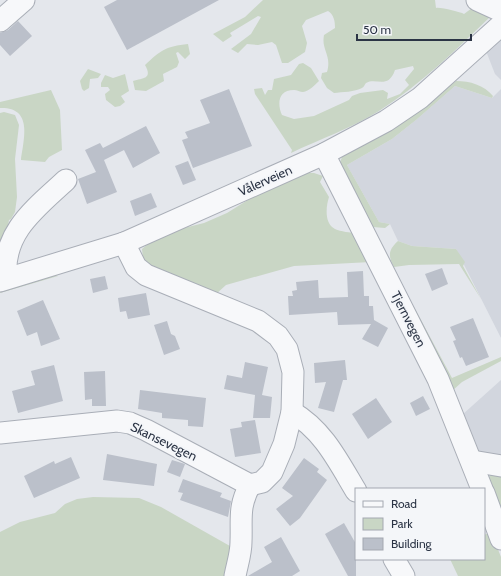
<svg xmlns="http://www.w3.org/2000/svg" width="501" height="576" font-family="Cabin,sans-serif">
  <style>
    .built { fill: #d2d6de }
    .green { fill: #c9d6c5 }
    .building { fill: #bbc0ca }
    .lines { fill: none; stroke-linecap: round; stroke-linejoin: round }
    .minor-casing { stroke: #a9aeb7; stroke-width: 23 }
    .minor { stroke: #f7f8fa; stroke-width: 21 }
    .labels { text-anchor: middle; stroke-width: 4; stroke-linejoin: round; paint-order: stroke }
    .street-label { font-size: 13px; fill: #2b3445; stroke: #f4f6f9 }
  </style>
  <rect width="100%" height="100%" fill="#e4e7ec"/>
  <g class="built">
    <polygon points="501,38 501,80 495,74 486,51"/>
    <polygon points="455,86 492,98 501,89 501,338 456,249 412,246 398,241 390,224 379,222 347,165 392,139 416,120"/>
    <polygon points="501,380 501,473 488,479 462,415"/>
  </g>
  <g class="green">
    <path d="M263,0H435L436,8C441,7 460,12 464,14L472,8L492,15C457,49 421,84 379,111C352,128 320,139 291,153L292,150L255,94L254,89L262,88L265,95L268,90H272L274,79L291,75L299,64L303,63L311,68L319,81C315,85 309,91 303,92C300,92 297,90 294,90C278,90 277,104 282,115L294,119L314,116L349,100L352,96L360,93L383,90L388,93L387,99L400,94L409,85L405,80L414,69L413,66L395,70C388,90 376,77 366,83C365,84 364,87 362,88C355,92 342,92 334,93L327,88L321,78L322,73L327,72C332,55 321,50 324,35L335,28C335,21 334,15 328,11L306,20L302,26L307,43L305,52L288,63H282L276,45L272,42L258,45L247,44L238,53L231,49L251,34L261,17L258,16L230,33L232,36L223,42L213,34L245,17Z"/>
    <path d="M188,44L190,54L185,59L178,52L176,53L179,62L177,67L163,74L164,81L146,91L135,90L133,81C143,78 153,79 145,65C160,51 166,46 188,44Z"/>
    <polygon points="88,69 101,74 98,78 90,79 89,88 84,91 82,89 80,81"/>
    <polygon points="125,74 129,91 121,96 125,102 120,106 115,107 106,100 105,94 110,90 108,87 101,87 101,83 105,75 113,78"/>
    <path d="M456,81C470,81 484,85 493,96L492,98L455,86L416,120L392,139L347,165L379,222L390,224L385,228L373,227L339,165L342,157L380,135Z"/>
    <path d="M51,90L60,110L62,150L49,157L45,162L21,160C24,138 33,107 0,108V102Z"/>
    <polygon points="4,112 15,115 19,125 15,159 17,197 15,212 11,219 9,220 5,241 0,246 0,113"/>
    <path d="M305,173H314L323,176L320,182L329,197C326,206 324,224 335,229C341,232 350,232 357,234L371,262L294,266L226,285L215,295L147,266L143,258L142,249L149,243L184,228L204,223L227,213L251,198Z"/>
    <path d="M398,241L412,246L456,249L465,262L463,266L481,299L459,264L409,265L394,267C388,256 388,250 398,241Z"/>
    <polygon points="54,274 58,276 0,293 0,289"/>
    <polygon points="413,305 452,378 501,357 501,361 462,382 452,391"/>
    <polygon points="501,473 501,518 488,479 491,474"/>
    <polygon points="93,497 139,498 161,507 237,550 232,576 0,576 0,532 20,522 55,513 65,504 77,499"/>
    <polygon points="491,532 501,557 501,576 458,576 450,559 484,559 484,535"/>
  </g>
  <g class="building">
    <polygon points="117,0 219,0 127,50 104,7"/>
    <polygon points="18,21 32,36 10,56 0,45 0,33 8,30"/>
    <polygon points="229,89 252,146 193,168 182,140 188,138 185,132 210,123 200,100"/>
    <polygon points="146,126 160,153 133,168 124,150 104,160 117,192 87,204 78,179 96,172 85,150 100,143 103,148"/>
    <polygon points="188,161 196,180 183,185 175,166"/>
    <polygon points="151,193 157,207 135,216 130,201"/>
    <polygon points="442,268 448,284 432,291 425,274"/>
    <polygon points="363,271 364,296 369,296 369,306 373,306 374,320 388,328 378,347 362,339 371,324 338,325 337,312 289,315 288,296 293,296 292,291 297,290 296,282 318,280 319,298 348,297 347,272"/>
    <polygon points="105,276 108,289 93,293 90,279"/>
    <polygon points="146,293 150,315 128,319 126,311 120,312 118,298"/>
    <polygon points="43,300 60,339 41,346 37,332 27,336 17,311"/>
    <polygon points="473,318 489,357 466,366 462,357 460,358 453,341 456,340 450,327"/>
    <polygon points="167,321 171,334 175,336 180,349 164,355 154,325"/>
    <polygon points="345,360 347,380 343,380 334,412 318,408 326,382 315,383 314,363"/>
    <polygon points="245,362 268,367 262,395 272,397 270,418 253,418 255,395 224,389 227,375 242,378"/>
    <polygon points="54,365 63,401 18,413 12,391 35,385 31,371"/>
    <polygon points="105,371 106,406 92,406 92,399 85,400 84,372"/>
    <polygon points="140,390 206,398 203,427 188,426 188,420 162,418 162,413 138,409"/>
    <polygon points="423,396 430,409 416,416 410,403"/>
    <polygon points="376,398 392,422 368,439 352,414"/>
    <polygon points="255,420 261,453 235,457 230,429 242,427 241,422"/>
    <polygon points="107,454 157,464 154,486 103,480"/>
    <polygon points="71,457 80,478 34,498 24,476 54,461 55,464"/>
    <polygon points="304,458 319,469 317,472 327,480 300,518 290,526 276,509 293,496 282,488"/>
    <polygon points="172,460 185,464 180,477 167,472"/>
    <polygon points="183,479 222,493 220,497 231,501 228,517 180,500 183,493 178,492"/>
    <polygon points="344,523 356,544 356,576 348,576 325,534"/>
    <polygon points="281,537 300,571 292,576 248,576 272,562 264,547"/>
  </g>
  <g class="lines">
    <g class="minor-casing">
      <g id="minor">
        <polyline points="477,0 501,11"/>
        <polyline points="0,21 24,0"/>
        <polyline points="324,154 438,379 482,489"/>
        <path d="M6,278C2,232 36,208 66,180"/>
        <polyline points="0,281 124,243 324,154 386,121 420,98 501,25"/>
        <path d="M292,412C323,430 338,461 356,491"/>
        <polyline points="0,433 117,421 130,423 146,430 250,485 262,482 272,472 284,444 292,412 293,372 287,349 278,336 258,321 146,275 136,267 124,243"/>
        <polyline points="472,461 501,466"/>
        <polyline points="484,493 501,539"/>
        <polyline points="394,559 404,576"/>
        <path d="M235,576C237,565 241,554 241,542C242,519 238,507 250,485"/>
      </g>
    </g>
    <use href="#minor" class="minor"/>
  </g>
  <g class="labels">
    <g class="street-label">
      <text transform="translate(265 180) rotate(-24)" y="5">Vålerveien</text>
      <text transform="translate(409 319) rotate(63)" y="5">Tjernvegen</text>
      <text transform="translate(164 441) rotate(26)" y="5">Skansevegen</text>
    </g>
  </g>
  <rect x="355" y="488" width="130" height="72" fill="#f4f6f9" stroke="#a4a8b1"/>
  <rect x="363" y="501" width="20" height="6" fill="#f7f8fa" stroke="#a4a8b1"/>
  <text x="391" y="508" font-size="12" fill="#2b3445">Road</text>
  <rect x="363" y="518" width="20" height="12" fill="#c9d6c5" stroke="#a4a8b1"/>
  <text x="391" y="528" font-size="12" fill="#2b3445">Park</text>
  <rect x="363" y="538" width="20" height="12" fill="#bbc0ca" stroke="#a4a8b1"/>
  <text x="391" y="548" font-size="12" fill="#2b3445">Building</text>
  <path d="M357 34v6h114v-6" fill="none" stroke="#2b3445" stroke-width="2"/>
  <text x="363" y="34" font-size="12" fill="#2b3445" stroke="#f4f6f9" stroke-width="3" paint-order="stroke">50 m</text>
</svg>
